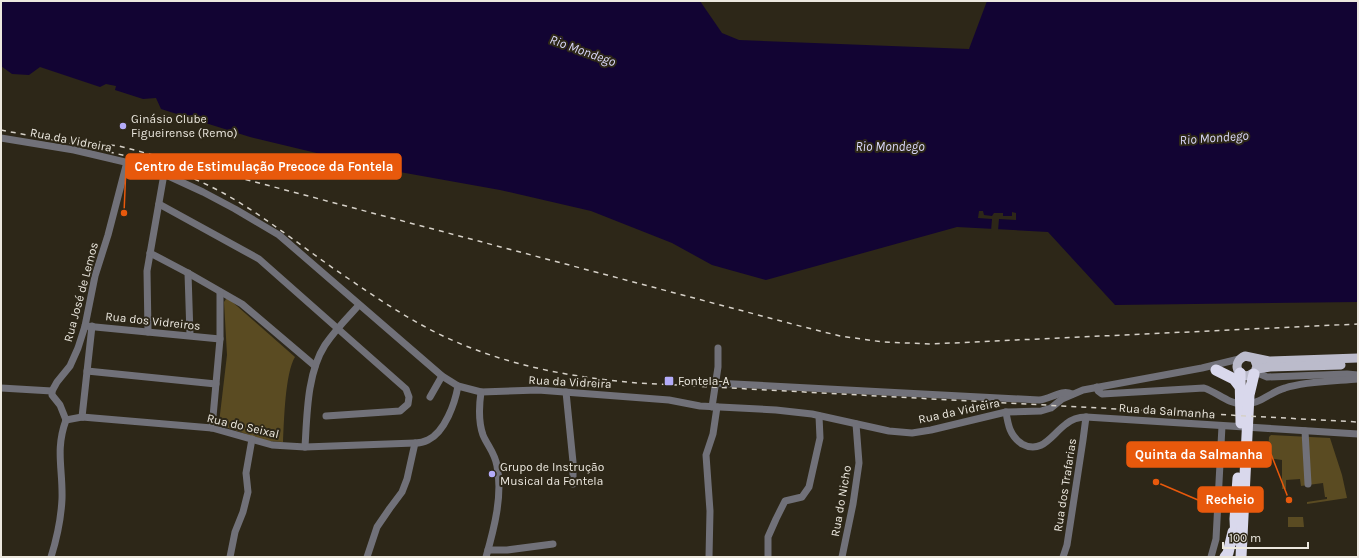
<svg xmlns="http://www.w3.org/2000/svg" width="1359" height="558" font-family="Karla,sans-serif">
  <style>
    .green { fill: #5a4b22 }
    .water { fill: #120433 }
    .pier { fill: #2d2718 }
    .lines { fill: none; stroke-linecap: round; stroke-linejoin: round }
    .minor { stroke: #717179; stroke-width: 7 }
    .major { stroke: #bbbbcb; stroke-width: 9 }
    .highway { stroke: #d9d8ec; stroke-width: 11 }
    .rail { stroke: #d6d1c8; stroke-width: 1.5; stroke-dasharray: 5 5; stroke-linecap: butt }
    .poi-dot { fill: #b4acf9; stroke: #2d2718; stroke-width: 1.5 }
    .labels { text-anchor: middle; stroke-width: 4; stroke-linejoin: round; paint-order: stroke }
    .poi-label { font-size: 12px; fill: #ece8df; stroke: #2d2718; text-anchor: start }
    .street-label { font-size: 12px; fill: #ece8df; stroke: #2d2718 }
    .water-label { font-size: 13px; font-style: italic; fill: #dbd9fb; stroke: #2d2718 }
    .leader { fill: none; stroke: #e8590c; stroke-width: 1.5 }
    .callout-dot { fill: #e8590c; stroke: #2d2718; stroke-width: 1.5 }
    .callout { fill: #e8590c; stroke: #e8590c; stroke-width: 1.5 }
    .callout-label { font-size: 13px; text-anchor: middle; font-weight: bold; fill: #fff }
  </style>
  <rect width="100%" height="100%" fill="#2d2718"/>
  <g class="green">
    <path d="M226,299H229L295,357C285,373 284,422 283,442L267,441L222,426L219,423L227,355L224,302Z"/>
    <polygon points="1271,435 1330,438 1342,475 1347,498 1307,504 1307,502 1327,499 1327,497 1325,497 1323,483 1301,486 1300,479 1286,480 1286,489 1282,489 1282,460 1268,458 1269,437"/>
    <polygon points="1288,517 1303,517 1304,527 1288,527"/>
  </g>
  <polygon class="water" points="1,1 700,1 722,33 739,40 969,49 987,1 1358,1 1358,302 1115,305 1048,232 957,227 766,280 712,265 672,243 591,211 500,190 383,169 250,137 161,109 156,98 143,99 115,90 116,86 106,84 100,87 40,67 29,75 12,74 1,66"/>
  <polygon class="pier" points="979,211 983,211 984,215 992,216 994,213 1003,213 1003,216 1012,216 1012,212 1016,213 1016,220 999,219 998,231 991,231 992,219 978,218"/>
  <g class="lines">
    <g class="minor">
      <polyline points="1,138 74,150 142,166 164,174 203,192 235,209 279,235 442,376 458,386 481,392 538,390 669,400 700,406 776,410 812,414 889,431 912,433 931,430 1006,412 1041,411 1051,408 1062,399 1083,390 1202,368 1239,359"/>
      <polyline points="159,204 259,259 406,389 409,397 408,404 400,411 326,416"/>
      <polyline points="150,253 188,273 242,304 315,366"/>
      <polyline points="188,273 190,335"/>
      <polyline points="85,326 220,339"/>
      <polyline points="148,332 147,271 164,174"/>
      <polyline points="87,371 216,384"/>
      <polyline points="1255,372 1267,377 1347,374 1358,375"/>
      <path d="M715,383L1039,400C1051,399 1061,389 1072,394"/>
      <path d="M1097,387L1098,391L1102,394L1204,388C1217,392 1228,404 1243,404C1259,405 1270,392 1285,388C1306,381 1336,381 1358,379"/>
      <polyline points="1,388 52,391"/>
      <path d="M481,392C479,406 478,421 483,435C487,445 495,453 497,466C503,495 494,529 486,557"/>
      <polyline points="566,392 573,462 573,484"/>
      <polyline points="430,397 442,376"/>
      <polyline points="712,407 718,367 718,348"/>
      <path d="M1006,412C1008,425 1010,436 1022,444C1042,455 1052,434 1066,424C1072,419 1078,417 1086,417L1358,434"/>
      <polyline points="82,417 92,326"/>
      <path d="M66,420L82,417L212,428L272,445L305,447L415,443C419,443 424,442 428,440C445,432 455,403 458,386"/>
      <polyline points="66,420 60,405 52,395 52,391 57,382 70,366 78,348 85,326 95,276 108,235 127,162"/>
      <polyline points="212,428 220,339 220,292"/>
      <polyline points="1305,431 1308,484"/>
      <path d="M305,447C307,415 307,373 325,345C335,330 347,318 359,305"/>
      <polyline points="488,550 507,550 553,544"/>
      <path d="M51,557C57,538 61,519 62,499C63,469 55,450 66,420"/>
      <polyline points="230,557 235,532 243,512 248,492 246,473 252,439"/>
      <polyline points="367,557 377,527 390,508 402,492 407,479 415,443"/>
      <polyline points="709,557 710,511 706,455 713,434 717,407"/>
      <polyline points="768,557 768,537 776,519 785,501 802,497 809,487 820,438 819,416"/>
      <polyline points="842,557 853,504 859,463 856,424"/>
      <polyline points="1063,557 1067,545 1083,440 1086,417"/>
      <polyline points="1211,557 1216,539 1222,426"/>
    </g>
    <g class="major">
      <path d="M1254,358L1257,366L1255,372L1248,376C1235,375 1233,361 1245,356L1269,361L1358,358"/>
      <polyline points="1257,369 1270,367 1341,365"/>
    </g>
    <g class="highway">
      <polyline points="1216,370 1234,379 1241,388"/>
      <polyline points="1240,373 1241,423"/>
      <polyline points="1236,540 1235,519 1238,478"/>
      <polyline points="1225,557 1228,553 1233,532"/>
      <polyline points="1241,557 1249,395 1254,374"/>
    </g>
    <g class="rail">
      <path d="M1,130C77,145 156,156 225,194C269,219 307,251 349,279C375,297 401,314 429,329C494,363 565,377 638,383L1358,422"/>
      <polyline points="90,143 119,146 796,325 840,336 883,342 931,344 1358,324"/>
    </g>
  </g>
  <g class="poi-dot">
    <circle cx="123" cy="126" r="4"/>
    <rect x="664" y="376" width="10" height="10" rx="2"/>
    <circle cx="492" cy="474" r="4"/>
  </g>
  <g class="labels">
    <g class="poi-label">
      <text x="131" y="123">Ginásio Clube<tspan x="131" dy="14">Figueirense (Remo)</tspan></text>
      <text x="678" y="385">Fontela-A</text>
      <text x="500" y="471">Grupo de Instrução<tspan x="500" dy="14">Musical da Fontela</tspan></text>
    </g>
    <g class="street-label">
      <text transform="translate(71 140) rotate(11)" y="4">Rua da Vidreira</text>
      <text transform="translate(81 292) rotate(-75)" y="4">Rua José de Lemos</text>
      <text transform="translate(153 321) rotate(6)" y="4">Rua dos Vidreiros</text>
      <text transform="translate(570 382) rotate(3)" y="4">Rua da Vidreira</text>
      <text transform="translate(959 411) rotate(-12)" y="4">Rua da Vidreira</text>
      <text transform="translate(1167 411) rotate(4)" y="4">Rua da Salmanha</text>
      <text transform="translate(243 426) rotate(13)" y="4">Rua do Seixal</text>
      <text transform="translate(1065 485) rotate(-81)" y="4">Rua dos Trafarias</text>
      <text transform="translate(841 501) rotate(-80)" y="4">Rua do Nicho</text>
    </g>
    <g class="water-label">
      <text transform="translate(583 50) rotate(20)" y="5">Rio Mondego</text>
      <text transform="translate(1214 137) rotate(-4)" y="5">Rio Mondego</text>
      <text x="890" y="151">Rio Mondego</text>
    </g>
  </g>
  <path class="leader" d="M124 213L126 166M1289 500L1271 454M1156 482L1198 500"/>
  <g class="callout-dot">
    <circle cx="124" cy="213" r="4"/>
    <circle cx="1289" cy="500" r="4"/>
    <circle cx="1156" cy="482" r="4"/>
  </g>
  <g class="callout">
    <rect x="126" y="154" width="275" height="25" rx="4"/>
    <rect x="1127" y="442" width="144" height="25" rx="4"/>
    <rect x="1198" y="487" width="65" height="25" rx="4"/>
  </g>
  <g class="callout-label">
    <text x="264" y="171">Centro de Estimulação Precoce da Fontela</text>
    <text x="1199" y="459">Quinta da Salmanha</text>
    <text x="1230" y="504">Recheio</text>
  </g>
  <rect width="1359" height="558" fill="none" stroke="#ece8df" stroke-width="4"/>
  <path d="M1223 542v6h85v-6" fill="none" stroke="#ece8df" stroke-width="2"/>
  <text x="1229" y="542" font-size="12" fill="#ece8df" stroke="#2d2718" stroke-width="3" paint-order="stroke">100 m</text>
</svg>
